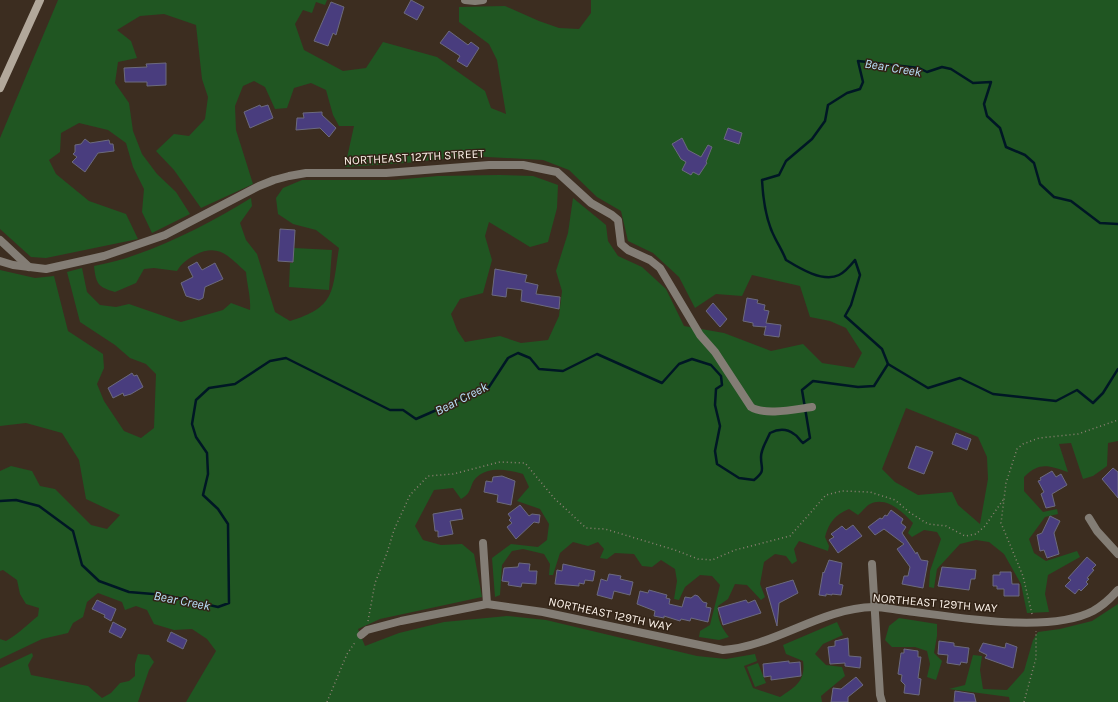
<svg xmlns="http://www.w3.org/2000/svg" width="1118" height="702" font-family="Karla,sans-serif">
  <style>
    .green { fill: #205622; fill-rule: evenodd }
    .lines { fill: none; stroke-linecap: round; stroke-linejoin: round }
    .stream { stroke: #001725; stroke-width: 2.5 }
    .building { fill: #493d7e; stroke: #6c6a7e }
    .path { stroke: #8e8175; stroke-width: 1.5; stroke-dasharray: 1 3; stroke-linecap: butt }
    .street { stroke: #837d75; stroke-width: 8 }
    .secondary { stroke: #b2a89b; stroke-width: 8 }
    .labels { text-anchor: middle; stroke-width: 3; stroke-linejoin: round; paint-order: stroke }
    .street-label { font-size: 12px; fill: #fcf2e9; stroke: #322316 }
    .water-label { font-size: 13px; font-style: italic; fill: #b8e0f9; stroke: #322316 }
  </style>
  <rect width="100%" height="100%" fill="#3c2d20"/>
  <g class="green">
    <path d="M58,0H327L325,5L316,2L312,13L303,10L295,24L304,50L343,71L366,68L383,42L437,57L485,91L491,108L506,114L497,60L489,44L459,22V7L505,6L539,21L559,28L579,29L591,13V0H1118V441L1108,443L1107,466L1093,476L1083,479L1071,443L1059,444L1068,472C1049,466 1040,461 1024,477V491L1043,512L1057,509L1058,514L1045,517L1029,539L1034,553L1046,561L1077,551L1080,557L1048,575L1045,594L1049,612L1027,613L1021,584L1004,554L989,542L976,540L960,544L937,569L934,588L929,587L930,571L941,539L937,532L924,530L912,537L908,533L913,523C903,512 886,496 870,504C866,506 862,512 858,515L849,509C835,515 829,522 825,537L829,546L828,551L799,541L794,549L797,561L792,564L786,556L775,554L764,562L760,584L765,597L761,600L747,585L735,584L728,599L718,606C717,619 721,627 729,637L719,640L699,637L700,631L710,625L720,585L712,576L700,575L685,587L679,600L674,599L677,581L675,569L661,560L652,567L642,566L634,554L615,553L607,559L600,558L604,549L598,542L588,546L573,542L560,553L553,575H549L550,564L544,554L523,549L512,551L502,565L500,595L495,597L492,558L511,544L538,547L547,540L549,524L540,509L517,501L529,487L523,474C509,470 490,466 477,477C469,484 473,493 461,499L453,488L434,490L415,526L423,540L441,545L462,544L474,554L482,597L380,619L358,629L365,646L399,633L444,622L507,616L546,620L697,656L726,659L755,654L757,661L744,666L753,688L780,697C795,687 806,681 803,661L786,654L783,645L837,622L843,635L823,644L815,654L826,665L842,667L845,676L821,696L822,702H186L216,651L207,639L192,629L174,630L154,624L147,610L136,606L125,610L122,602L98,593L87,602L83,617L73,623L68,633L42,639L0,659V639L6,641C18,634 27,625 38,616L39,608L26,604L20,594L17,580L3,570L0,571V471L11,466L32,471L40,486L55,489L91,525L107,529L120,515L86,499L79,460L62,433L26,423L0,426V270L35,278L54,276L68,331L103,354L104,368L97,384L104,401L124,431L141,438L154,428L156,374L146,364L130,358L115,345L80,322L67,272L82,268L87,292L100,305L116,307L129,304L181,322L223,310L231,303L250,310C251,297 247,285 246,272C228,256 219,243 195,255C186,260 182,263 177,271L154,268L144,269L136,283L115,292C98,287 96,284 94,266C108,263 122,260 135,255C176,241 215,220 251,198L252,206L240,223L246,240L257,254L275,312L290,321C337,307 332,290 339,248L316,230L293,224L278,214L276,198L283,188L302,180H395L438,176L499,175L533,176L558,185L557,208L548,242L530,247L489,222L485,236L492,260L483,293L460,299L451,314L457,330L465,342L500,336L521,343L548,340L559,316L562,291L556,271L568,233L573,198L606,225L608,241L618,256L642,267L666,289L684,326L724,333L771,351L803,344L822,363L854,368L862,353L846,328L830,321L810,317L800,286L752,275L742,296L716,294L695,308L679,277L653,253L628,241L621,211L597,197L569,170L543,160L470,156L405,163L345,167L354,126H339L333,115L326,90L311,83L294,88L287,108L275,109L265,87L254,81L243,86L235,106L236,130L253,184L201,208L174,170L156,151L174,134L189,136L205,119L208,97L202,79L196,25L164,14L140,16L117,30L131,41L137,58L118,62L115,83L129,103L133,131L142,154L157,174L176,192L190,214L152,233L142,212L144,189L133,167L126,143L108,130L79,123L61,133L60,152L49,160L56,174L89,201L126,214L138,239L46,258L31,257L0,229V138ZM906,408L978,437L987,457L988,479L980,524L958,505L952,492L918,495L895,482L882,469Z"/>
    <polygon points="294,248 332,250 329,290 289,287 290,263 293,263"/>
    <polygon points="1118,604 1118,702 1010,702 1009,697 949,689 965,685 973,655 982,656 980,670 983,689 1007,690 1024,671 1033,640 1038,632 1060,629 1092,621"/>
    <polygon points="899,618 937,624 937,636 934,653 942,661 936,680 927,677 930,664 927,651 915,647 892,647 885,640 889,626"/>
    <polygon points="32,653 33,656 28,665 31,675 88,686 102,698 111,693 120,683 129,681 135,676 135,664 138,654 149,655 154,662 149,670 138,702 0,702 0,668"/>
    <polygon points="758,663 766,683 755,687 747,667"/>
  </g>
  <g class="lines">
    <g class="stream">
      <polyline points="888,364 928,388 960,378 993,394 1056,401 1077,390 1093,403 1103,393 1118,369"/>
      <path d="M0,501L16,500L39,506L73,531L82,565L99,581L129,592L165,595L218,607L229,603L228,524L218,509L203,495L208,474L207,453L196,437L192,424L196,400L209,388L235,384L270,361L286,358L390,410H403L416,419L489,387L508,358L518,353L530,358L539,369L563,371L597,354L662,383L679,364L692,359L711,365L721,376L722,385L716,389L715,405L720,426L715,451L717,464L739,478L754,480C766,470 761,470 761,457C761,449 767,440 770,433C778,429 786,428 794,434C798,436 799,440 803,443L810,438L802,390L813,381L858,387L874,386L888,364L882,349L845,316L851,305L860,275L855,260C851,265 845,272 839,275C823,283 799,268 786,260C783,252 779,246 775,238C766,221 763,199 762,180L779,175L786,161L812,139L825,121L828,105L847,93L860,89L863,82L858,61L919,68L927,72L942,67L951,69L973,83L991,82L984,104L987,116L1000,128L1006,147L1025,155L1034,163L1040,184L1054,197L1071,201L1100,223L1118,224"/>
    </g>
  </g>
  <g class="building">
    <polygon points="411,0 424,7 417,20 404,13"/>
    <polygon points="331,2 344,7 336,35 333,33 328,46 314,41"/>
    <polygon points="449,31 468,45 471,42 479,48 467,67 457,61 460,56 440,43"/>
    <polygon points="166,63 166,85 147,86 147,82 125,82 124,68 147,67 146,64"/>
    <polygon points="260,105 261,107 268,105 273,118 250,128 244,112"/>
    <polygon points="322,112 322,115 336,128 329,137 320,128 296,130 297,118 304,118 303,113"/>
    <polygon points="728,128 742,133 739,144 724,139"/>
    <polygon points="682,138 688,150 701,157 708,145 712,147 706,162 707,163 699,175 693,172 691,175 682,170 686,162 681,159 672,144"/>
    <polygon points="85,139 90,143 109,140 110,144 113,144 114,151 98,153 85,172 72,162 77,157 73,154 75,152 75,145 81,144"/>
    <polygon points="280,229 295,230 293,262 278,261"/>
    <polygon points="197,262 202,270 215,263 223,279 205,287 203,298 199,300 186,296 181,283 193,277 188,267"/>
    <polygon points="495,269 527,275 525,282 538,285 536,294 560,297 559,309 521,301 522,290 507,288 506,297 492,295"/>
    <polygon points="747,298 758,300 757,303 765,305 764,310 769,311 766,323 781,325 779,337 764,335 766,326 765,327 753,326 753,323 743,321"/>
    <polygon points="713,303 727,319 720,327 706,311"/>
    <polygon points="132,373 134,376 137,375 143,387 131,394 124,396 123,393 113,398 108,388"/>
    <polygon points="956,433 971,439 967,450 952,444"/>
    <polygon points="916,446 933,452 924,474 908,468"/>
    <polygon points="1113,468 1118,472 1118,498 1102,479"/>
    <polygon points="1052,471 1056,477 1061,474 1067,485 1052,494 1055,506 1046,508 1041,494 1044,492 1038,481 1041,480 1040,478"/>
    <polygon points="502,476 515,481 511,505 497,502 498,495 484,492 486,481 492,482 493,477"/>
    <polygon points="520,505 529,516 532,514 540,515 539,523 534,522 516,539 507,527 512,523 509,520 511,518 508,514"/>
    <polygon points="461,509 463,519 450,521 453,534 438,537 438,531 435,531 433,514"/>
    <polygon points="891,510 903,519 901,523 906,527 902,533 916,554 917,552 921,560 928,561 923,588 902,584 904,576 908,576 910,567 897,549 904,544 884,529 875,535 868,527 880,518 882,519 885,515 887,516"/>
    <polygon points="1050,516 1060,521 1054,533 1059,554 1047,558 1044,550 1040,551 1037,535 1042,533"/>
    <polygon points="853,525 862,536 838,553 829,540 834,537 831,534 842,526 846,530"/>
    <polygon points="1087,557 1096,565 1092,569 1094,570 1087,578 1089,579 1086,582 1088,584 1081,591 1079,589 1075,594 1065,586 1071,580 1068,578"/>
    <polygon points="829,560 842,563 839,584 843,585 841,595 832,594 832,595 826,594 826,596 819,595 823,572 824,573"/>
    <polygon points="519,563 530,564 529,571 537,571 536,584 522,583 521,587 508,585 509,582 502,581 504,568 518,567"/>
    <polygon points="563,564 595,571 593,581 585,580 584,584 579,583 579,586 555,584 557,570 562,571"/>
    <polygon points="942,567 976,570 975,579 971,579 969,590 938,586"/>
    <polygon points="1000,572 1011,572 1012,584 1019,584 1019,596 1004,596 1004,589 997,589 997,586 993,586 993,575 1000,575"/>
    <polygon points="609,574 621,576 620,579 633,582 630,595 614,591 612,599 597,595 601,579 607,581"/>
    <polygon points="793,580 798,593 779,603 777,626 766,588"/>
    <polygon points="649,590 667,595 666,598 670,599 669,604 682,607 685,597 691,598 695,595 698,596 703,602 707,603 706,607 711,608 708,622 691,618 690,621 681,619 680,621 664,616 664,618 654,616 655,611 637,604 640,591 648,593"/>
    <polygon points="97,600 116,609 111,621 104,617 105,615 92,609"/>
    <polygon points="746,600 748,603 755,600 761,613 723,625 718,608"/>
    <polygon points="113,622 126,629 121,638 109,632"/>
    <polygon points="171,632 187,640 183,649 167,641"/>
    <polygon points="848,638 849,656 861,657 860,668 845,666 845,663 830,664 828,647 835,646 835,641"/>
    <polygon points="939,641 954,643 954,646 969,648 967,663 961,662 960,665 947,663 948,655 938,654"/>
    <polygon points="983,643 1005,648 1006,643 1017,647 1013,668 985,658 987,655 979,651"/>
    <polygon points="904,649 918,651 918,657 921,657 918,678 921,679 919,695 904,693 905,685 901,681 902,675 898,674 901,653 904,653"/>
    <polygon points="789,661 789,663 800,662 801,676 771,680 771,676 764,677 763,664"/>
    <polygon points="856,677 863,685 848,697 848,702 831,702 833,688 841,689"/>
    <polygon points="955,691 974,694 976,702 954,702"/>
  </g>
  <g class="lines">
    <g class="path">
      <polyline points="1032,614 1023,576 1001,523 1006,483 1017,449 1023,444 1039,438 1078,434 1118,420"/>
      <polyline points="368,621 375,583 387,553 394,530 410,495 428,476 453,474 500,462 525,463 554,498 586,528 605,529 675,550 698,559 712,560 735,550 790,536 826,495 842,491 870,492 895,500 909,512 928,524 946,526 965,536 976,534 985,526 1003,500"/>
      <polyline points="327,702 347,654 356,641"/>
      <polyline points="1024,702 1036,658 1036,631"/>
    </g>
    <g class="street">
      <polyline points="465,0 475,1 483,0"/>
      <polyline points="0,240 29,267"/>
      <path d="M0,261L13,265L46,269L104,256L165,235L259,186L274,180L289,176L306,173H386L489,165H523L557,172L591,203L612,215L618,220L621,244L628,250L650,260L660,268L700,335L715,352L751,407C765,416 796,409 812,407"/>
      <polyline points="1089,518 1097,531 1118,554"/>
      <polyline points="483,543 487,604"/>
      <polyline points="872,564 880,695 882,702"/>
      <path d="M361,635L367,630L401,621L487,604L543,612L723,650C776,646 820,608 874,607C884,607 896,610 907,611C955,617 1049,634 1093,611C1102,606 1111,598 1118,590"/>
    </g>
    <polyline class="secondary" points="0,88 40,0"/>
  </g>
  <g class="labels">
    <g class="street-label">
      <text transform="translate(414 157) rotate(-3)" y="4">NORTHEAST 127TH STREET</text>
      <text transform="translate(935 603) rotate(5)" y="4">NORTHEAST 129TH WAY</text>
      <text transform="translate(610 614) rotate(12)" y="4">NORTHEAST 129TH WAY</text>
    </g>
    <g class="water-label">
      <text transform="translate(893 67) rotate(9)" y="5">Bear Creek</text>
      <text transform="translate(461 398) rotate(-27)" y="5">Bear Creek</text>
      <text transform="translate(182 600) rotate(11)" y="5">Bear Creek</text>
    </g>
  </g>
</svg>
